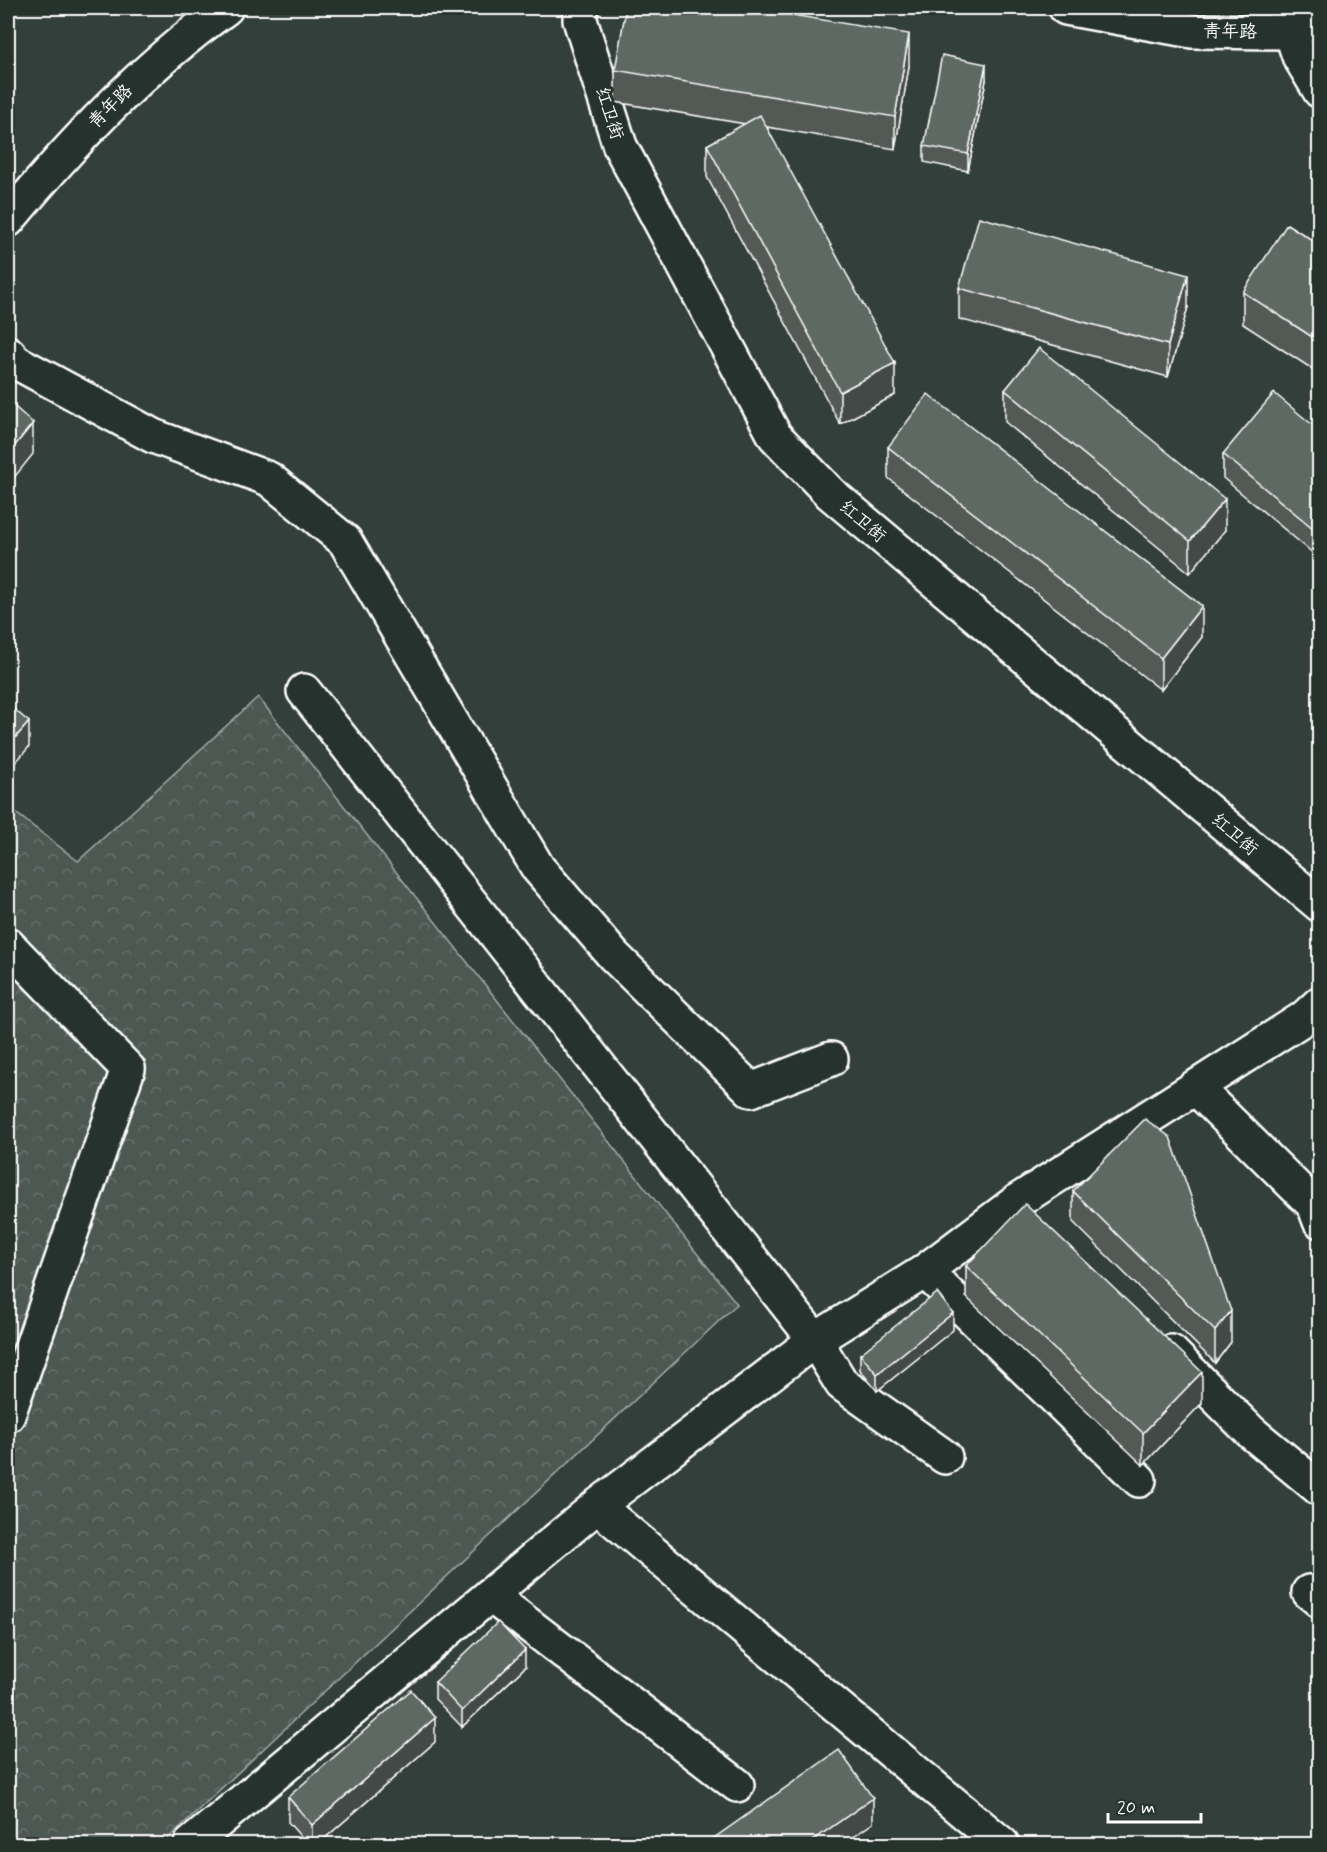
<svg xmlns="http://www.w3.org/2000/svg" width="1327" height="1852" font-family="Mynerve,'LXGW WenKai TC',sans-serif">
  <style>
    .park { fill: url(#park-crowns); stroke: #a6aca9; stroke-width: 1.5 }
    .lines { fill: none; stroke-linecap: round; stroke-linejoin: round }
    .minor-casing { stroke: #fff; stroke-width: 38 }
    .highway-casing { stroke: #fff; stroke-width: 38 }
    .minor { stroke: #26332d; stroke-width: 33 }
    .highway { stroke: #26332d; stroke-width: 33 }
    .wall { fill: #525a56; stroke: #fff; stroke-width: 1.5 }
    .shaded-wall { fill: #424a46; stroke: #fff; stroke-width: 1.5 }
    .building { fill: #5f6964; stroke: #fff; stroke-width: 1.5 }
    .labels { text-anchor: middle; stroke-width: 6; stroke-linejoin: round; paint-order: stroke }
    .street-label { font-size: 18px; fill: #fff; stroke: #26332d }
  </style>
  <defs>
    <pattern id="park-crowns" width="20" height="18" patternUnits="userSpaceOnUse" patternTransform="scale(1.5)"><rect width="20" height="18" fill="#4d5853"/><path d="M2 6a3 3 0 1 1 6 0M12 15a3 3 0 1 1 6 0" fill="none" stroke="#68716d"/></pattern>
  </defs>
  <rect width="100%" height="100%" fill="#333f3a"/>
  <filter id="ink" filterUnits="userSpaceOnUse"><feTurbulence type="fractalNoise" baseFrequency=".0167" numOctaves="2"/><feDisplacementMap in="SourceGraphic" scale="12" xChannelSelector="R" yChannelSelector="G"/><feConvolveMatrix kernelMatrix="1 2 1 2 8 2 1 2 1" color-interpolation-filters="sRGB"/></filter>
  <g filter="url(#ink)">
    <polygon class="park" points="258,697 737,1304 162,1844 8,1844 8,807 78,861"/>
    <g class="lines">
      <g class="minor-casing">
        <g id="minor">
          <polyline points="581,8 580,20 620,146 775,436 830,493 1320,905"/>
          <polyline points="1066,8 1192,31 1289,32 1320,18"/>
          <path d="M8,220C74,141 142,68 226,8"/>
          <polyline points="8,353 16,362 153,436 269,479 345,541 538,868 614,956 751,1090 831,1059"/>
          <polyline points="304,691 815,1340 842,1384 945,1457"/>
          <polyline points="8,945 128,1069 8,1415"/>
          <polyline points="1195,1087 1314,1205 1320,1221"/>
          <polyline points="925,1271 1139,1480"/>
          <polyline points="1171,1352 1251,1432 1320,1489"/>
          <polyline points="597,1506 1002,1844"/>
          <polyline points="1309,1592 1320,1601"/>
          <polyline points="490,1595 737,1785"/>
          <polyline points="191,1844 597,1506 815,1340 925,1271 1019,1200 1304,1018 1320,1003"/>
        </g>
      </g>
      <g class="highway-casing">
        <polyline id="highway" points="1283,8 1299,56 1320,91"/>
      </g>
      <use href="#minor" class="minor"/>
      <use href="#highway" class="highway"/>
    </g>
    <g class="wall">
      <polygon points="909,66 895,149 767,127 895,395 840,424 707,177 707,145 745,124 615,102 615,70"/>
      <polygon points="986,80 968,171 924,162 924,146"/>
      <polygon points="1320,245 1320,374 1243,324 1243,292"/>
      <polygon points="959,288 1188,307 1168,377 959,319"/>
      <polygon points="1005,390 1225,530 1190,573 1005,422"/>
      <polygon points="1320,431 1320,559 1223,478 1223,454"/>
      <polygon points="888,447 1202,637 1161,690 888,478"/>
      <polygon points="1073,1191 1231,1342 1215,1363 1073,1222"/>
      <polygon points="966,1266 1202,1403 1143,1465 966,1297"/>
      <polygon points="953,1330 877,1391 860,1370 860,1354"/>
      <polygon points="525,1667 462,1727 435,1699 435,1682"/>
      <polygon points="435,1742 317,1845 308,1845 288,1822 288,1797"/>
    </g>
    <g class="shaded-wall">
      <polygon points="909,34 909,66 895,149 895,117"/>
      <polygon points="986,64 986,80 968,171 968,154"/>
      <polygon points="1188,275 1188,307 1168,377 1168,345"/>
      <polygon points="895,363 895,395 840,424 840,392"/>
      <polygon points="33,423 33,454 8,485 8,454"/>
      <polygon points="1225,499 1225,530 1190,573 1190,541"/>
      <polygon points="1202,606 1202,637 1161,690 1161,658"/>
      <polygon points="29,722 29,747 8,771 8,746"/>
      <polygon points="1231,1311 1231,1342 1215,1363 1215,1331"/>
      <polygon points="953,1313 953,1330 877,1391 877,1374"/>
      <polygon points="1202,1372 1202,1403 1143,1465 1143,1433"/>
      <polygon points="525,1650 525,1667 462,1727 462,1711"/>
      <polygon points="435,1718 435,1742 317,1845 312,1845 312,1825"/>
      <polygon points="873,1798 873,1823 841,1845 806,1845"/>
    </g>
    <g class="building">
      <polygon points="626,8 749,8 909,34 895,117 615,70"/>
      <polygon points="942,55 986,64 968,154 924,146"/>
      <polygon points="760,115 895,363 840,392 707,145"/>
      <polygon points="979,217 1188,275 1168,345 959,288"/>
      <polygon points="1287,224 1320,245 1320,342 1243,292"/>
      <polygon points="1039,348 1225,499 1190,541 1005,390"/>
      <polygon points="1274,393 1320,431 1320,534 1223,454"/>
      <polygon points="928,394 1202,606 1161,658 888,447"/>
      <polygon points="8,401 33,423 8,454"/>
      <polygon points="8,704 29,722 8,746"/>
      <polygon points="1145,1119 1170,1137 1231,1311 1215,1331 1073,1191"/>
      <polygon points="1025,1204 1202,1372 1143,1433 966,1266"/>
      <polygon points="937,1293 953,1313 877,1374 860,1354"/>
      <polygon points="498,1622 525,1650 462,1711 435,1682"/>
      <polygon points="411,1690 435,1718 312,1825 288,1797"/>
      <polygon points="839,1750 873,1798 806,1845 704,1845"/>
      <polygon points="894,1841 896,1845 889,1845"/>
    </g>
  </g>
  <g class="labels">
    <g class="street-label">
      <text transform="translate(1230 31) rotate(1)" y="6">青年路</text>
      <text transform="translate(110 106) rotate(-45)" y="6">青年路</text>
      <text transform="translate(610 113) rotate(72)" y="6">红卫街</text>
      <text transform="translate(863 521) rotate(40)" y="6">红卫街</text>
      <text transform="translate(1235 834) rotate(40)" y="6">红卫街</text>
    </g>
  </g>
  <rect width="1327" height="1852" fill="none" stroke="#26332d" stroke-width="30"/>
  <rect x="15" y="15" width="1297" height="1822" fill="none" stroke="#fff" stroke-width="2" filter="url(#ink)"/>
  <path d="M1108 1813v9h93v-9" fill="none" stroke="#ffffff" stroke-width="3"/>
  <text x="1117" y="1813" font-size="18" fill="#ffffff" stroke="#26332d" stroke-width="4.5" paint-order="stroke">20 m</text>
</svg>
